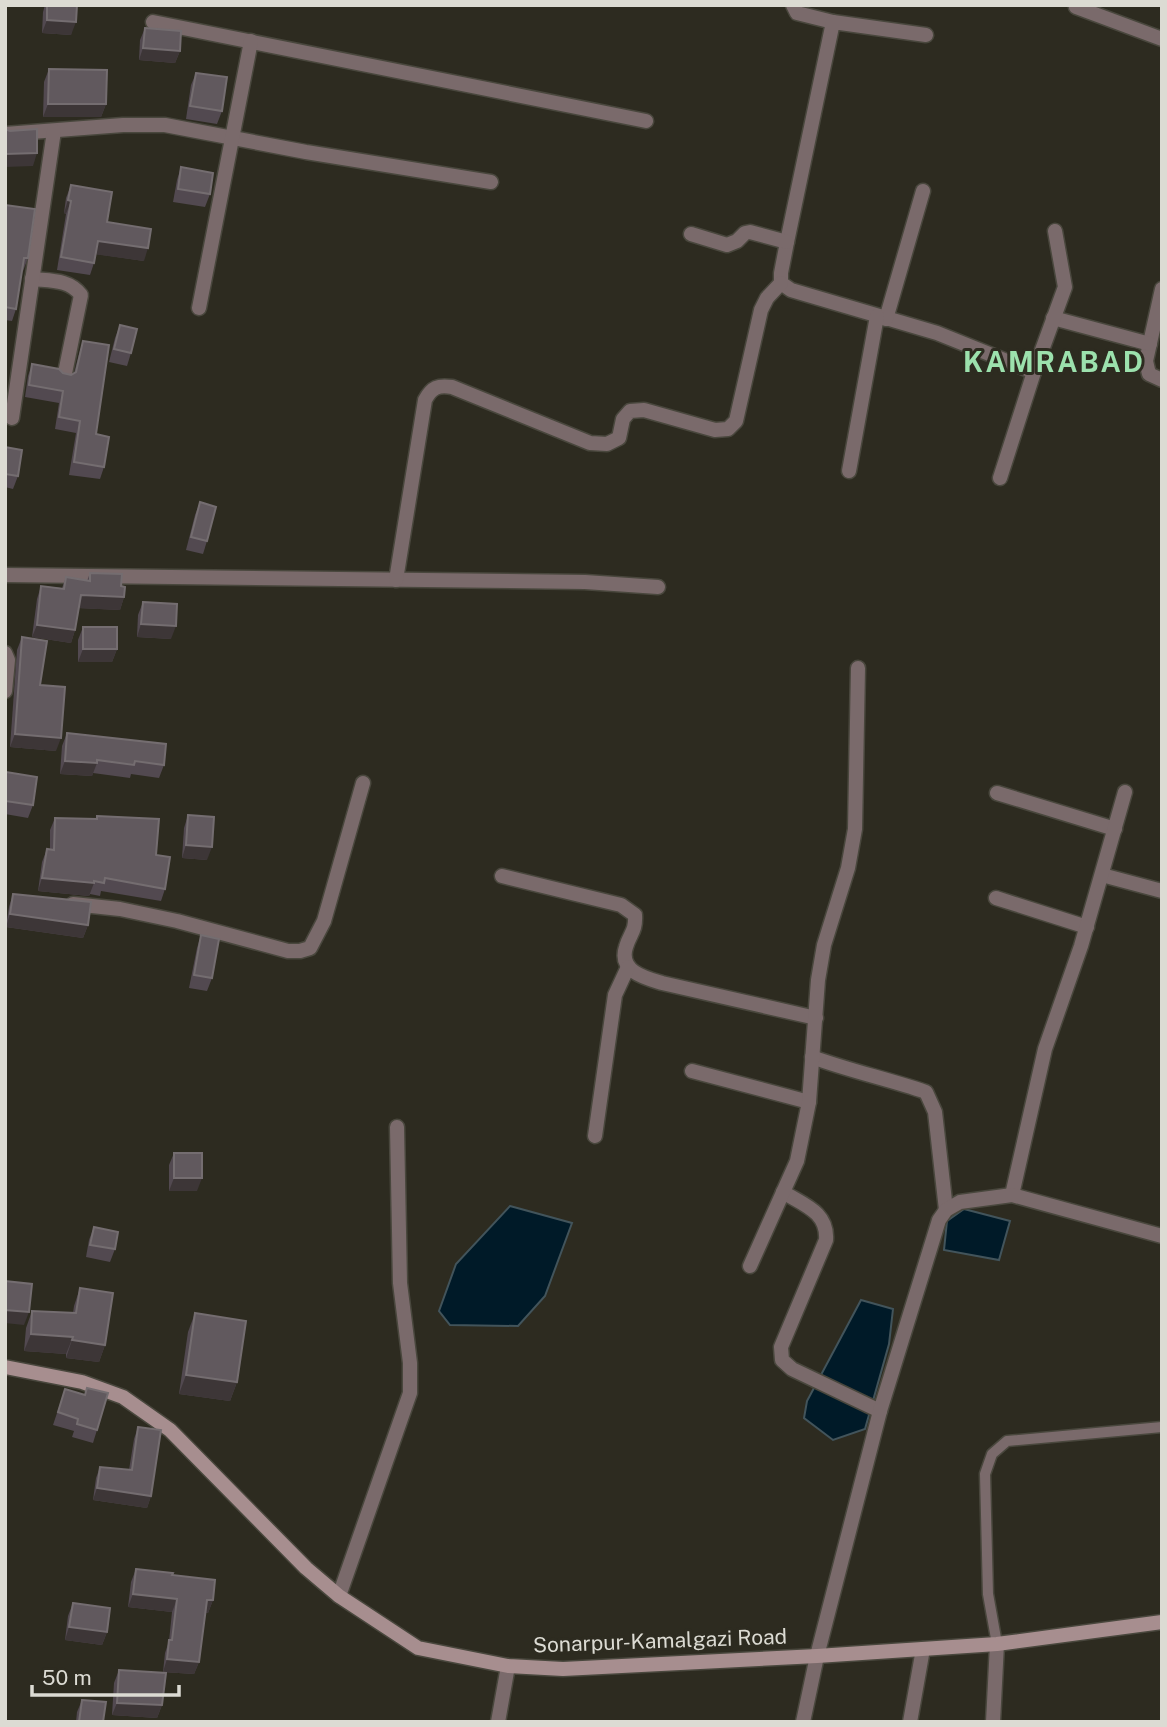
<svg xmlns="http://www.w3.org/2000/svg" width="1167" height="1727" font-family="'Public Sans',sans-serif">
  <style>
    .water { fill: #001a28; stroke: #42545b; stroke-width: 2 }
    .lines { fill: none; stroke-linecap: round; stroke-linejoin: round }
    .lane-casing { stroke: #49473d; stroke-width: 13 }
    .street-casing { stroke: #49473d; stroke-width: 17 }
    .secondary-casing { stroke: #49473d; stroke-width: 17 }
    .lane { stroke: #7a6a6b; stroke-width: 10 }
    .street { stroke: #7a6a6b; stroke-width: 14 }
    .secondary { stroke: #a78e8f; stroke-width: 14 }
    .wall { fill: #524950 }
    .shaded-wall { fill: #3d3637 }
    .building { fill: #61595e; stroke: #746d70; stroke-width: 2 }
    .labels { text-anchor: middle; stroke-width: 6; stroke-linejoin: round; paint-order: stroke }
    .street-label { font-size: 21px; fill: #dcdbd3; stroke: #2d2b20 }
    .district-label { font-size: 28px; font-weight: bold; letter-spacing: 2px; fill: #9ce1ad; stroke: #2d2b20 }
  </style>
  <rect width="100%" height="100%" fill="#2d2b20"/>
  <g class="water">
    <polygon points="510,1206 572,1223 545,1296 518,1326 450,1325 439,1311 456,1264"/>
    <polygon points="964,1209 1010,1221 999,1260 944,1250 947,1221"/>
    <polygon points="861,1300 893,1309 889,1344 865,1429 833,1440 804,1418 807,1401"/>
  </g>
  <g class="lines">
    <g class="lane-casing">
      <polyline id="lane" points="997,1644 988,1594 985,1474 992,1454 1007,1441 1162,1427"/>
    </g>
    <g class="street-casing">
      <g id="street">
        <polyline points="793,5 797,13 833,22"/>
        <polyline points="1076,7 1162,39"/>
        <polyline points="153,22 646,121"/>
        <polyline points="926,35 833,22 787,242 781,273 781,283 791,290 937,333 1034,372"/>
        <polyline points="5,134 123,125 165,125 306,152 491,182"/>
        <polyline points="691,234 727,245 737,241 745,233 750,232 787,242"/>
        <path d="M32,279C50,281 69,279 81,295L64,378"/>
        <polyline points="1162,289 1146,361 1149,374 1162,380"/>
        <polyline points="199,308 251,41"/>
        <polyline points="1053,318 1150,344"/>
        <polyline points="886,319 923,191"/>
        <polyline points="12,418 54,131"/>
        <polyline points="849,471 877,316"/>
        <polyline points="1000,478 1034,372 1065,287 1055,231"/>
        <polyline points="5,575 585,582 658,587"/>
        <path d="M396,580L425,400C432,387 438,385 452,387L590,443L607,444L619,438L623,419L630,411L644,410L715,430L728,429L736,421L761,310L767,298L781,283"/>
        <polyline points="5,653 8,660 5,691"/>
        <polyline points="997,793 1115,829"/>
        <polyline points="1102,875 1162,891"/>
        <path d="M502,876L621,905L635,915C636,932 630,933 626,947C618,971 645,978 662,983L816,1018"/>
        <polyline points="996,898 1087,927"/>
        <polyline points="73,904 120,909 177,921 288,951 300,951 310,948 324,921 363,783"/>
        <path d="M812,1057C850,1071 888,1079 926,1092L935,1112L946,1210"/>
        <polyline points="692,1071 809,1102"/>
        <polyline points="595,1136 615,995 628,967"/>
        <path d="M783,1192C804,1205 828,1212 826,1240L781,1347L782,1360L792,1369L880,1411"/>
        <polyline points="1012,1195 1045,1049 1081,946 1125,792"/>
        <polyline points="750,1266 797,1161 809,1102 818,980 824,945 848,868 855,829 858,668"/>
        <polyline points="339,1596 410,1393 410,1363 400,1283 397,1127"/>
        <polyline points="498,1722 508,1666"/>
        <polyline points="803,1722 817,1656 880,1411 939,1220 946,1210 960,1202 1012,1195 1162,1236"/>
        <polyline points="910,1722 923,1649"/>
        <polyline points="993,1722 997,1644"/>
      </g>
    </g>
    <g class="secondary-casing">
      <polyline id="secondary" points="5,1367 82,1382 123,1397 170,1430 306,1568 339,1596 418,1648 508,1666 563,1669 817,1656 997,1644 1162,1622"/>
    </g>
    <use href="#lane" class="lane"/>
    <use href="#street" class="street"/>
    <use href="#secondary" class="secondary"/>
  </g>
  <g class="wall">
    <polygon points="45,5 77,5 71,35 42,33 43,12"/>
    <polygon points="145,28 180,51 175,63 139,60 140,40"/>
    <polygon points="49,69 106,104 101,117 43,117 44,82"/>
    <polygon points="196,73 222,111 217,124 186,119 191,85"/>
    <polygon points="181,167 210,194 205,207 173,202 177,180"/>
    <polygon points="71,185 107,222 144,261 96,254 94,263 90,275 57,270 66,214 64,213 66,198"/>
    <polygon points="5,205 28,258 23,271 22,271 16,309 12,321 5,320"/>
    <polygon points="120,325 131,353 127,366 109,362 115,338"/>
    <polygon points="83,341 96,434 104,467 100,479 69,475 76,433 55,429 59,403 25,397 28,376 32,364 71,375 74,373 79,354"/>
    <polygon points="5,447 18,476 13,489 5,487"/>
    <polygon points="200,502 207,541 203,554 186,550 195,515"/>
    <polygon points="90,573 121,586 124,597 120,610 79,608 75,630 71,643 32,637 37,599 41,586 62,588 66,577 87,581"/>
    <polygon points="143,602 171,639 137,637 138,615"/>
    <polygon points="83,627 117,649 112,662 78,662 78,640"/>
    <polygon points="22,637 40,685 56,751 10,747 17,650"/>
    <polygon points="67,733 164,765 159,778 131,774 130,778 93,773 92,776 60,774 62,746"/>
    <polygon points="6,772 33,805 28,818 5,814"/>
    <polygon points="188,815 207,860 182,858 184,828"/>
    <polygon points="97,816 156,855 165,889 161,901 101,891 100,896 90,894 89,896 38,891 42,862 47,849 50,850 50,830 55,818 96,819"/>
    <polygon points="13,894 88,925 83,938 6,927 9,907"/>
    <polygon points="201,935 212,978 207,991 189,988 197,948"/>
    <polygon points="174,1153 197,1191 169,1191 169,1165"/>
    <polygon points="94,1227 115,1249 110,1262 86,1257 89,1240"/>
    <polygon points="80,1288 105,1345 99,1362 66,1358 66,1354 24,1351 26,1328 32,1311 73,1313 74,1306"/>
    <polygon points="195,1313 237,1382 230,1401 179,1394 188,1332"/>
    <polygon points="65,1389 97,1430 93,1443 72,1437 74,1431 53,1425"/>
    <polygon points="138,1427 151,1496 147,1508 93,1500 96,1478 100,1467 129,1470 134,1439"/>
    <polygon points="136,1569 172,1575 213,1600 208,1613 205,1613 199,1662 194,1674 163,1672 165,1653 169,1641 172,1612 128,1607 131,1582"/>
    <polygon points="73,1603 107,1632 102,1645 65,1640 68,1616"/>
    <polygon points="119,1670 162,1705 157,1718 112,1715 114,1683"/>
    <polygon points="82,1700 103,1722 76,1722 77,1712"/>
  </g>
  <g class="shaded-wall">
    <polygon points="47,20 76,22 71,35 42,33"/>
    <polygon points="143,48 180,51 175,63 139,60"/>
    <polygon points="48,104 106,104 101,117 43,117"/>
    <polygon points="37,153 33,166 5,167 5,154"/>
    <polygon points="68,200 71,201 66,214 64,213"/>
    <polygon points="98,241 148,248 144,261 93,254"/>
    <polygon points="81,595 124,597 120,610 76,608"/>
    <polygon points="141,624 176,626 171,639 137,637"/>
    <polygon points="37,625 75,630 71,643 32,637"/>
    <polygon points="83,649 117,649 112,662 78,662"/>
    <polygon points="15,734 61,738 56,751 10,747"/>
    <polygon points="65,761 97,763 92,776 60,774"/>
    <polygon points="186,845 212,847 207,860 182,858"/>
    <polygon points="42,878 94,883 89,896 38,891"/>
    <polygon points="10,914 88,925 83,938 6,927"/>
    <polygon points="174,1178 202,1178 197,1191 169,1191"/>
    <polygon points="5,1310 29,1312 24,1325 5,1323"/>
    <polygon points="31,1334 73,1337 66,1354 24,1351"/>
    <polygon points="72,1340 105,1345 99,1362 66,1358"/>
    <polygon points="186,1375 237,1382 230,1401 179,1394"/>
    <polygon points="97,1488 151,1496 147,1508 93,1500"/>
    <polygon points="133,1594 177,1599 172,1612 128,1607"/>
    <polygon points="207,1600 213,1600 208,1613 202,1612"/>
    <polygon points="69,1627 107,1632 102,1645 65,1640"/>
    <polygon points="167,1659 199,1662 194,1674 163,1672"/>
    <polygon points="117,1703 162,1705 157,1718 112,1715"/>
  </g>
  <g class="building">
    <polygon points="47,5 77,5 76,22 47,20"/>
    <polygon points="145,28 181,31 180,51 143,48"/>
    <polygon points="49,69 107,70 106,104 48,104"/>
    <polygon points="196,73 227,77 222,111 190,106"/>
    <polygon points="5,129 10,131 37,129 37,153 5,154"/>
    <polygon points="181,167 213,173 210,194 178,189"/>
    <polygon points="71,185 112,192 107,222 151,229 148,248 98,241 94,263 61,257 71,201 68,200"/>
    <polygon points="5,205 35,209 28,258 24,258 16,309 5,307"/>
    <polygon points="120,325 137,329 131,353 114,349"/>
    <polygon points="83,341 109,345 96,434 109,437 104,467 74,462 80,421 59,417 63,391 29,385 32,364 59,369 63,373 71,375 76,372"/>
    <polygon points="5,447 22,450 18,476 5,474"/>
    <polygon points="200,502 216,507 207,541 191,537"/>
    <polygon points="90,573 122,574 121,586 125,587 124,597 81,595 75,630 37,625 41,586 64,589 66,577 90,581"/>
    <polygon points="143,602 177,604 176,626 141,624"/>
    <rect x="83" y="627" width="34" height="22"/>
    <polygon points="22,637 47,641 40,685 65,687 61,738 15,734"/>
    <polygon points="67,733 166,744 164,765 135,761 134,765 97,760 97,763 65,761"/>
    <polygon points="6,772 37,777 33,805 5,801"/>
    <polygon points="188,815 214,817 212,847 186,845"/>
    <polygon points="97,816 159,819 156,855 170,857 165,889 105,878 104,883 94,881 94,883 42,878 47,849 54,850 55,818 97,819"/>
    <polygon points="13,894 91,902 88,925 10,914"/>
    <polygon points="201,935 219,939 212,978 194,975"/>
    <rect x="174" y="1153" width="28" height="25"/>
    <polygon points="94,1227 118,1232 115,1249 90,1245"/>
    <polygon points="5,1281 32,1284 29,1312 5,1310"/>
    <polygon points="80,1288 113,1293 105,1345 72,1340 73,1337 31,1334 32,1311 76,1313"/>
    <polygon points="195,1313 246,1321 237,1382 186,1375"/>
    <polygon points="87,1388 108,1393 97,1430 77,1424 78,1419 58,1412 65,1389 85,1395"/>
    <polygon points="138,1427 161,1430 151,1496 97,1488 100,1467 132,1470"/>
    <polygon points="136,1569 173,1573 172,1575 215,1580 213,1600 207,1600 199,1662 167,1659 169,1640 172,1640 177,1599 133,1594"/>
    <polygon points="73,1603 110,1608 107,1632 69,1627"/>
    <polygon points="119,1670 166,1673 162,1705 117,1703"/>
    <polygon points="82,1700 106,1702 103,1722 79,1722"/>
  </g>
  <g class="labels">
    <g class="street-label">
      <text transform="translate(660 1641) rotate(-2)" y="7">Sonarpur-Kamalgazi Road</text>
    </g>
    <g class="district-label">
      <text x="1054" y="372">KAMRABAD</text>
    </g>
  </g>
  <rect width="1167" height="1727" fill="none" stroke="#dcdbd3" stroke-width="14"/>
  <path d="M32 1685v10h147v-10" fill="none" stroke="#dcdbd3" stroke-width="3.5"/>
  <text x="42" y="1685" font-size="21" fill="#dcdbd3" stroke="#2d2b20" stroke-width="5" paint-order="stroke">50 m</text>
</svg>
